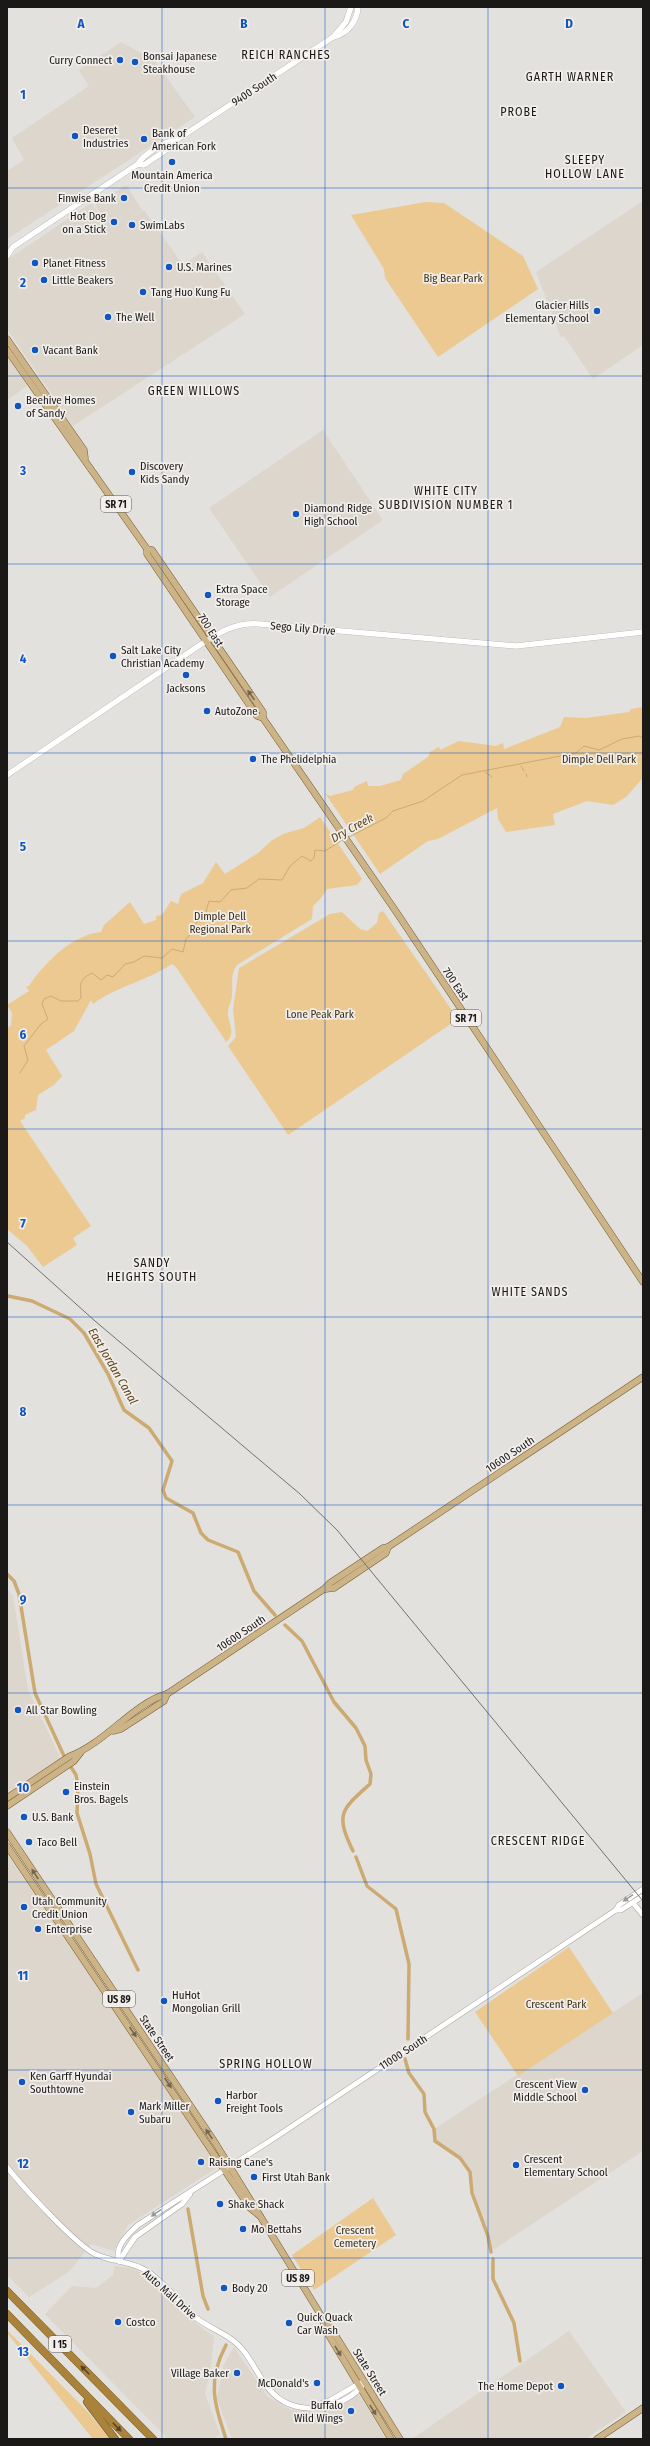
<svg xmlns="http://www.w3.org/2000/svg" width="650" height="2446" font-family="'Fira Sans Condensed',sans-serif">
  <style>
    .built { fill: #dcd6cc }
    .green { fill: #ebc990 }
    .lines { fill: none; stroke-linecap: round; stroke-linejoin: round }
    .stream { stroke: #ccaa71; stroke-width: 1 }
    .canal { stroke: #ccaa71; stroke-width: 3.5 }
    .tertiary-casing { stroke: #a7a5a2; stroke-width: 6 }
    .secondary-casing { stroke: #a7a5a2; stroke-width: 6 }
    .primary-casing { stroke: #785d2d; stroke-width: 7 }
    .motorway-casing { stroke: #785d2d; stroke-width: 8 }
    .tertiary { stroke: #fff; stroke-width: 5 }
    .secondary { stroke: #fff; stroke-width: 5.5 }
    .primary { stroke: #ccb488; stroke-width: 6 }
    .motorway { stroke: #aa8239; stroke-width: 7 }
    .tram { stroke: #73716f; stroke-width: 1 }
    .oneway { fill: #736650 }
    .oneway2 { fill: #989897 }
    .oneway3 { fill: #544325 }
    .grid { fill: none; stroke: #1155c0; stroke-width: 1; stroke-opacity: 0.55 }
    .poi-dot { fill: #1155c0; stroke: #f1eeeb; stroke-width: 1.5 }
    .labels { text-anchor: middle; stroke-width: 3.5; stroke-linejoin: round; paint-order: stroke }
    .shield { fill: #f1eeeb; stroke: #5a5957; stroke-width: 1 }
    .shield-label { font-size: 10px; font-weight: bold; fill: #1a1918 }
    .poi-label { font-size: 11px; fill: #1a1918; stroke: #f1eeeb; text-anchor: start }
    .street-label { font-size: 11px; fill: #1a1918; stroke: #f1eeeb }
    .park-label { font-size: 11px; fill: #3d2e14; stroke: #f1eeeb }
    .neighbourhood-label { font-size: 12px; letter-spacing: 1px; fill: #1a1918; stroke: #f1eeeb }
    .water-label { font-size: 12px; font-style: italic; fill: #5d4519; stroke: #f1eeeb }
    .grid-label { font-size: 13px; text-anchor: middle; font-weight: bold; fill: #1155c0; stroke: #f1eeeb; stroke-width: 3.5; stroke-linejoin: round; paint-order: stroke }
  </style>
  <rect width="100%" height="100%" fill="#e3e1de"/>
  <g class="built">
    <polygon points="121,42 154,60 195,117 7,239 7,171 24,160 12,138 89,86 79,70"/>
    <polygon points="126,185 142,210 128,219 144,210 183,265 202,252 245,314 73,426 7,329 7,260 91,203 102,218 124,220 103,217 95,205"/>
    <polygon points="643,201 643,345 593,379 564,336 561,337 536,272"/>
    <polygon points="7,357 27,386 7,400"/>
    <polygon points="323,430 383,520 270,597 209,508"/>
    <polygon points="7,1589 13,1596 28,1690 61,1759 7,1792"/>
    <polygon points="7,1854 139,2046 218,2167 128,2225 114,2251 91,2244 70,2271 29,2297 7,2275"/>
    <polygon points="643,1993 643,2151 493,2250 472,2193 470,2172 460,2158 435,2141 434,2129"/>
    <polygon points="115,2266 132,2268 147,2276 203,2329 214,2336 211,2367 205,2394 220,2434 213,2439 168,2439 45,2314 72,2286 96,2288 113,2275"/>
    <polygon points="569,2331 626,2412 585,2439 412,2439"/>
    <polygon points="234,2347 268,2397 291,2410 318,2412 359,2394 386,2439 232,2439 217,2399 223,2366"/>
  </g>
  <g class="green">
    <polygon points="426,202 444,203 523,256 538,289 438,357 385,278 384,269 351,215"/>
    <polygon points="643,707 643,778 626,797 613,805 587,801 553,814 555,825 506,832 498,819 497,808 438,839 428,841 380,874 325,793 330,796 353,790 354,787 367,781 368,786 380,786 401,780 403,774 428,757 430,752 439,747 440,750 459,741 496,746 503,743 504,749 560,727 564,717 586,718 629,712 631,709"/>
    <path d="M320,817L362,879L357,885L327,889L321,898L313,906L312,919L237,965C230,974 233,984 232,995C232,1001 228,1006 228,1013C228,1024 237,1033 226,1042L225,1040L176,967L172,964C147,981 117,986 93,1004L91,1000L74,1031L46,1050L62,1076L54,1085L38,1095L36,1110L25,1115V1118L20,1121L91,1226L73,1238L77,1245L43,1267L27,1246L7,1229V1029L11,1025L12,1013L7,1005L29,991L26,986H29C40,969 62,945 83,937C88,934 95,933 101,932L104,925L130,902L144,924L156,920V916L162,915L171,901L178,904L181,894L203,883L216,862L225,874L258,853L271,841L283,834L304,828Z"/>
    <polygon points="383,911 458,1019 288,1135 228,1046 236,1037 233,1009 239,968 330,914 342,912 360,929 367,931 377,923 379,913"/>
    <polygon points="569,1947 613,2013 518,2076 475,2012"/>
    <polygon points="373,2198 396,2235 314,2290 292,2255"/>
    <polygon points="7,2330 88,2412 110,2439 93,2439 7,2333"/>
  </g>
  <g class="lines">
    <g class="stream">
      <polyline points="521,766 524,771"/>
      <polyline points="485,772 492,777"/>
      <polyline points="526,774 527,777"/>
      <polyline points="349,837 386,818 393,811 423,801 462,775 576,753 584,746 599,750 622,739 639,736 643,738"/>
      <path d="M20,1073L28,1060L24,1046L41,1024L48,1019L42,1004L44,999L51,996L61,1001H78L81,998C80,985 79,979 92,973L101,980L107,975L113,977L125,964L134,962L144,956L162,958L172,949L183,952L186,939L193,931L196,923L205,915L209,901L220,902L231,890L247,888L259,879L282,880L290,866L302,856L311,861L314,858L315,850L325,851L344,839"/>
    </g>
    <g class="canal">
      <polyline points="8,1296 32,1301 70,1319 84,1333 108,1374 124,1410 149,1428 172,1461 163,1490 166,1498 193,1513 201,1533 208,1540 238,1552 254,1591 275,1615"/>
      <polyline points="7,1574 14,1581 19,1594 35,1693 64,1756"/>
      <path d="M285,1625L302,1641L334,1702L356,1728L365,1746L366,1760L371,1774L370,1784C341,1810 335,1814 353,1851"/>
      <polyline points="71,1767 76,1775 78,1785 77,1813 90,1854 96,1884 138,1970"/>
      <polyline points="356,1857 367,1886 396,1909 409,1964 408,2039"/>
      <polyline points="405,2059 409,2073 424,2094 425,2112 434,2129 435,2141 460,2158 470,2172 472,2193 488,2236 491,2252"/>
      <polyline points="188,2209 203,2296 208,2309"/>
      <polyline points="493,2259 493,2279 514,2323 520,2361"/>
      <path d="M226,2439C214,2402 207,2381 226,2345"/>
    </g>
    <g class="tertiary-casing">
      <g id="tertiary">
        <polyline points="633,1903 643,1915"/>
        <polyline points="616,1910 621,1910 643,1896"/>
        <path d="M7,2167C21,2185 76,2245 95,2254C112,2262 131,2261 147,2271C165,2283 179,2302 195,2317C206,2326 220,2331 231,2339C256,2356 259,2392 289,2404C314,2414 349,2405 365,2382"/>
        <path d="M119,2261C114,2247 128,2234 138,2225L276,2137L616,1910L619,1905L643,1889"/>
        <polyline points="119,2261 135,2237 182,2204 190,2194"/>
        <polyline points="312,2407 331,2400 360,2383"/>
      </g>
    </g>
    <g class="secondary-casing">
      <g id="secondary">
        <polyline points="333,37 346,22 351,7"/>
        <path d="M138,164L144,165L172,146L178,139L333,37C348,34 357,21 358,7"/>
        <path d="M7,256L13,247L138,164C143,155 164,141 174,141"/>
        <path d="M7,775L200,645C220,632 235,622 260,624L516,646L643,632"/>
      </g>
    </g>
    <g class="primary-casing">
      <g id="primary">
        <polyline points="7,339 84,450 85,458"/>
        <polyline points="7,350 147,549 152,550 263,712 263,718"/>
        <polyline points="147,549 147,554 257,716 263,718 397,913 643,1282"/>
        <polyline points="326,1589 334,1588 386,1553 388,1547"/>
        <polyline points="113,1731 121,1729 164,1701 167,1694"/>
        <path d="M7,1798L70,1756C104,1744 135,1702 167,1694L324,1589L330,1583L383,1548L388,1547L643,1377"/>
        <polyline points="7,1806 74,1761 81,1752"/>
        <polyline points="7,1832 216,2144 322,2317 329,2325 400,2439"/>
        <polyline points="7,1846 250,2208 260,2216"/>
        <polyline points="322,2317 325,2329 391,2439"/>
        <polyline points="597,2439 643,2408"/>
      </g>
    </g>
    <g class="motorway-casing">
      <g id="motorway">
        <polyline points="7,2291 153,2439"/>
        <polyline points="7,2314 129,2439"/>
        <polyline points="87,2402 115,2439"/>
      </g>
    </g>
    <use href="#tertiary" class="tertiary"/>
    <use href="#secondary" class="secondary"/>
    <use href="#primary" class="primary"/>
    <use href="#motorway" class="motorway"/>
    <polyline class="tram" points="7,1242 95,1321 300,1494 337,1530 643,1901"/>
  </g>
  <defs><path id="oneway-solid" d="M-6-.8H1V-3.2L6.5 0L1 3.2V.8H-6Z"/></defs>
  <g class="oneway">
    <use href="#oneway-solid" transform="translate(251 695) rotate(-125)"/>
    <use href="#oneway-solid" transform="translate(35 1874) rotate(-123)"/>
    <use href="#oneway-solid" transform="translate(133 2032) rotate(56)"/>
    <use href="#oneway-solid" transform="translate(168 2083) rotate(56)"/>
    <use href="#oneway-solid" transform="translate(209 2134) rotate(-124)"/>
    <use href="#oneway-solid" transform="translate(338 2351) rotate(59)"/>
    <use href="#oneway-solid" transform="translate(373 2410) rotate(58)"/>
  </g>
  <g class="oneway2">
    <use href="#oneway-solid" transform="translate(628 1898) rotate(146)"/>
    <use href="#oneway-solid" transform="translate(156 2213) rotate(146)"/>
  </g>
  <g class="oneway3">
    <use href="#oneway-solid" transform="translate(85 2370) rotate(-135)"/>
    <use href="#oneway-solid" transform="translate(117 2427) rotate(46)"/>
  </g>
  <path class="grid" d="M162,7V2439M325,7V2439M488,7V2439M7,188H643M7,376H643M7,564H643M7,753H643M7,941H643M7,1129H643M7,1317H643M7,1505H643M7,1693H643M7,1882H643M7,2070H643M7,2258H643"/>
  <g class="poi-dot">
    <circle cx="120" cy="60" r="4"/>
    <circle cx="135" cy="62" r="4"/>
    <circle cx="75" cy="136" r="4"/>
    <circle cx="144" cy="139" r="4"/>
    <circle cx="172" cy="162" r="4"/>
    <circle cx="124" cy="198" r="4"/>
    <circle cx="114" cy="222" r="4"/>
    <circle cx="132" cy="225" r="4"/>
    <circle cx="35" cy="263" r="4"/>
    <circle cx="169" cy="267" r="4"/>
    <circle cx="44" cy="280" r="4"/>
    <circle cx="143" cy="292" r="4"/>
    <circle cx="597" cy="311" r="4"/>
    <circle cx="108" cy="317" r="4"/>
    <circle cx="35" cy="350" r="4"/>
    <circle cx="18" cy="406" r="4"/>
    <circle cx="132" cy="472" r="4"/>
    <circle cx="296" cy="514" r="4"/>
    <circle cx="208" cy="595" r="4"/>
    <circle cx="113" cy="656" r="4"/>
    <circle cx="186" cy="675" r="4"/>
    <circle cx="207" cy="711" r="4"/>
    <circle cx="253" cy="759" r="4"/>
    <circle cx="18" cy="1710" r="4"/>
    <circle cx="66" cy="1792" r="4"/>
    <circle cx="24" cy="1817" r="4"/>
    <circle cx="29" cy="1842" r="4"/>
    <circle cx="24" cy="1907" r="4"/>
    <circle cx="38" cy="1929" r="4"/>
    <circle cx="164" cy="2001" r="4"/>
    <circle cx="22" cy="2082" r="4"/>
    <circle cx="585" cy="2090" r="4"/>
    <circle cx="218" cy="2101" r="4"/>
    <circle cx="131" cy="2112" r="4"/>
    <circle cx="201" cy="2162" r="4"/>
    <circle cx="516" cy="2165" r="4"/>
    <circle cx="254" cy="2177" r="4"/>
    <circle cx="220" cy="2204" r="4"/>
    <circle cx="243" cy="2229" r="4"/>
    <circle cx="224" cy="2288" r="4"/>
    <circle cx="118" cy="2322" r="4"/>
    <circle cx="289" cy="2323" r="4"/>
    <circle cx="237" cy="2373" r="4"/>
    <circle cx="317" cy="2383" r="4"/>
    <circle cx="561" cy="2386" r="4"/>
    <circle cx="351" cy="2411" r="4"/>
  </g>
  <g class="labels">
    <g class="shield">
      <rect x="101" y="496" width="30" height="16" rx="3"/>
      <rect x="451" y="1010" width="30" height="16" rx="3"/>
      <rect x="103" y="1991" width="32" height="16" rx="3"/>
      <rect x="282" y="2270" width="32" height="16" rx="3"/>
      <rect x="49" y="2336" width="22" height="16" rx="3"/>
    </g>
    <g class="shield-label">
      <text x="116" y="508">SR 71</text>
      <text x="466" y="1022">SR 71</text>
      <text x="119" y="2003">US 89</text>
      <text x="298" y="2282">US 89</text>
      <text x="60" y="2348">I 15</text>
    </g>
    <g class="poi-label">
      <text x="143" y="60">Bonsai Japanese<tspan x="143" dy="13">Steakhouse</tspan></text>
      <text x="112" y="64" text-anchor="end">Curry Connect</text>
      <text x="83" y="134">Deseret<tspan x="83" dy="13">Industries</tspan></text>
      <text x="152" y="137">Bank of<tspan x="152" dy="13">American Fork</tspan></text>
      <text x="172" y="179" text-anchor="middle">Mountain America<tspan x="172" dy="13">Credit Union</tspan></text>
      <text x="116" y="202" text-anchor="end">Finwise Bank</text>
      <text x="106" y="220" text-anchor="end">Hot Dog<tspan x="106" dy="13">on a Stick</tspan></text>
      <text x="140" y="229">SwimLabs</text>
      <text x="43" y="267">Planet Fitness</text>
      <text x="177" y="271">U.S. Marines</text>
      <text x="52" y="284">Little Beakers</text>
      <text x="151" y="296">Tang Huo Kung Fu</text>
      <text x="589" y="309" text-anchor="end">Glacier Hills<tspan x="589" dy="13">Elementary School</tspan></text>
      <text x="116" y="321">The Well</text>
      <text x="43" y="354">Vacant Bank</text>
      <text x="26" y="404">Beehive Homes<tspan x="26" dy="13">of Sandy</tspan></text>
      <text x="140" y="470">Discovery<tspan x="140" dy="13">Kids Sandy</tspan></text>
      <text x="304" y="512">Diamond Ridge<tspan x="304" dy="13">High School</tspan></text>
      <text x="216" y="593">Extra Space<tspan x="216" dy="13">Storage</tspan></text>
      <text x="121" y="654">Salt Lake City<tspan x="121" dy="13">Christian Academy</tspan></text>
      <text x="186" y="692" text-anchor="middle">Jacksons</text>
      <text x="215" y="715">AutoZone</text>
      <text x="261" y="763">The Phelidelphia</text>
      <text x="26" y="1714">All Star Bowling</text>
      <text x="74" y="1790">Einstein<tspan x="74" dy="13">Bros. Bagels</tspan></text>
      <text x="32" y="1821">U.S. Bank</text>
      <text x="37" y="1846">Taco Bell</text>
      <text x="32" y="1905">Utah Community<tspan x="32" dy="13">Credit Union</tspan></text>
      <text x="46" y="1933">Enterprise</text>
      <text x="172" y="1999">HuHot<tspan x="172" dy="13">Mongolian Grill</tspan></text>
      <text x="30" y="2080">Ken Garff Hyundai<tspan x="30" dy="13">Southtowne</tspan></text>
      <text x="577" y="2088" text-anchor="end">Crescent View<tspan x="577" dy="13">Middle School</tspan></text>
      <text x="226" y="2099">Harbor<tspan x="226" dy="13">Freight Tools</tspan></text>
      <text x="139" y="2110">Mark Miller<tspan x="139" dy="13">Subaru</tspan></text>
      <text x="524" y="2163">Crescent<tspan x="524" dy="13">Elementary School</tspan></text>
      <text x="209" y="2166">Raising Cane's</text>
      <text x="262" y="2181">First Utah Bank</text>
      <text x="228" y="2208">Shake Shack</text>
      <text x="251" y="2233">Mo Bettahs</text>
      <text x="232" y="2292">Body 20</text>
      <text x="297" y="2321">Quick Quack<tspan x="297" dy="13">Car Wash</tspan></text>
      <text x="126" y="2326">Costco</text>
      <text x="229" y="2377" text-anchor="end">Village Baker</text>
      <text x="309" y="2387" text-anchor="end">McDonald's</text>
      <text x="553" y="2390" text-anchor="end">The Home Depot</text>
      <text x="343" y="2409" text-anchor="end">Buffalo<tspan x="343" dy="13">Wild Wings</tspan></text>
    </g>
    <g class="street-label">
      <text transform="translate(254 89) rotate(-33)" y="4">9400 South</text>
      <text transform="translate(303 628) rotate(5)" y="4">Sego Lily Drive</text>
      <text transform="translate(211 630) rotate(57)" y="4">700 East</text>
      <text transform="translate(456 984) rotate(56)" y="4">700 East</text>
      <text transform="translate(510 1454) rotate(-34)" y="4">10600 South</text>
      <text transform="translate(241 1633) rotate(-34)" y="4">10600 South</text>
      <text transform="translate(157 2038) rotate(56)" y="4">State Street</text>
      <text transform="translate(403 2052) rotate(-33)" y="4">11000 South</text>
      <text transform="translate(170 2294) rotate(42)" y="4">Auto Mall Drive</text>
      <text transform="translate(370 2372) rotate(58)" y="4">State Street</text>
    </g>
    <g class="park-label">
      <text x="453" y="282">Big Bear Park</text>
      <text x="599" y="763">Dimple Dell Park</text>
      <text x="220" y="920">Dimple Dell<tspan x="220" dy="13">Regional Park</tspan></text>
      <text x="320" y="1018">Lone Peak Park</text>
      <text x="556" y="2008">Crescent Park</text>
      <text x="355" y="2234">Crescent<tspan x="355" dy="13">Cemetery</tspan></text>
    </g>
    <g class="neighbourhood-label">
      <text x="286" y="59">REICH RANCHES</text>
      <text x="570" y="81">GARTH WARNER</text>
      <text x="519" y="116">PROBE</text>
      <text x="585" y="164">SLEEPY<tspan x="585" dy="14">HOLLOW LANE</tspan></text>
      <text x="194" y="395">GREEN WILLOWS</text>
      <text x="446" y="495">WHITE CITY<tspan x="446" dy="14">SUBDIVISION NUMBER 1</tspan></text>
      <text x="152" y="1267">SANDY<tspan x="152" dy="14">HEIGHTS SOUTH</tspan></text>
      <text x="530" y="1296">WHITE SANDS</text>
      <text x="538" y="1845">CRESCENT RIDGE</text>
      <text x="266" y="2068">SPRING HOLLOW</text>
    </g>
    <g class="water-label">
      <text transform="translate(352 828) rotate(-29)" y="4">Dry Creek</text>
      <text transform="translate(113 1366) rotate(60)" y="4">East Jordan Canal</text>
    </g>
  </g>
  <g class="grid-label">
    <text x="81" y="28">A</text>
    <text x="244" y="28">B</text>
    <text x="406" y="28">C</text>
    <text x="569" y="28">D</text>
    <text x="23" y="99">1</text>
    <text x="23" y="287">2</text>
    <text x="23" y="475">3</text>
    <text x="23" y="663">4</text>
    <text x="23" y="851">5</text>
    <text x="23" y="1039">6</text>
    <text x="23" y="1228">7</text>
    <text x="23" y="1416">8</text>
    <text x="23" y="1604">9</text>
    <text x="23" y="1792">10</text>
    <text x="23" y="1980">11</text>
    <text x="23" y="2168">12</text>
    <text x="23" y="2356">13</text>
  </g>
  <rect width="650" height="2446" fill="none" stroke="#1a1918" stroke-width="16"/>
</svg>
